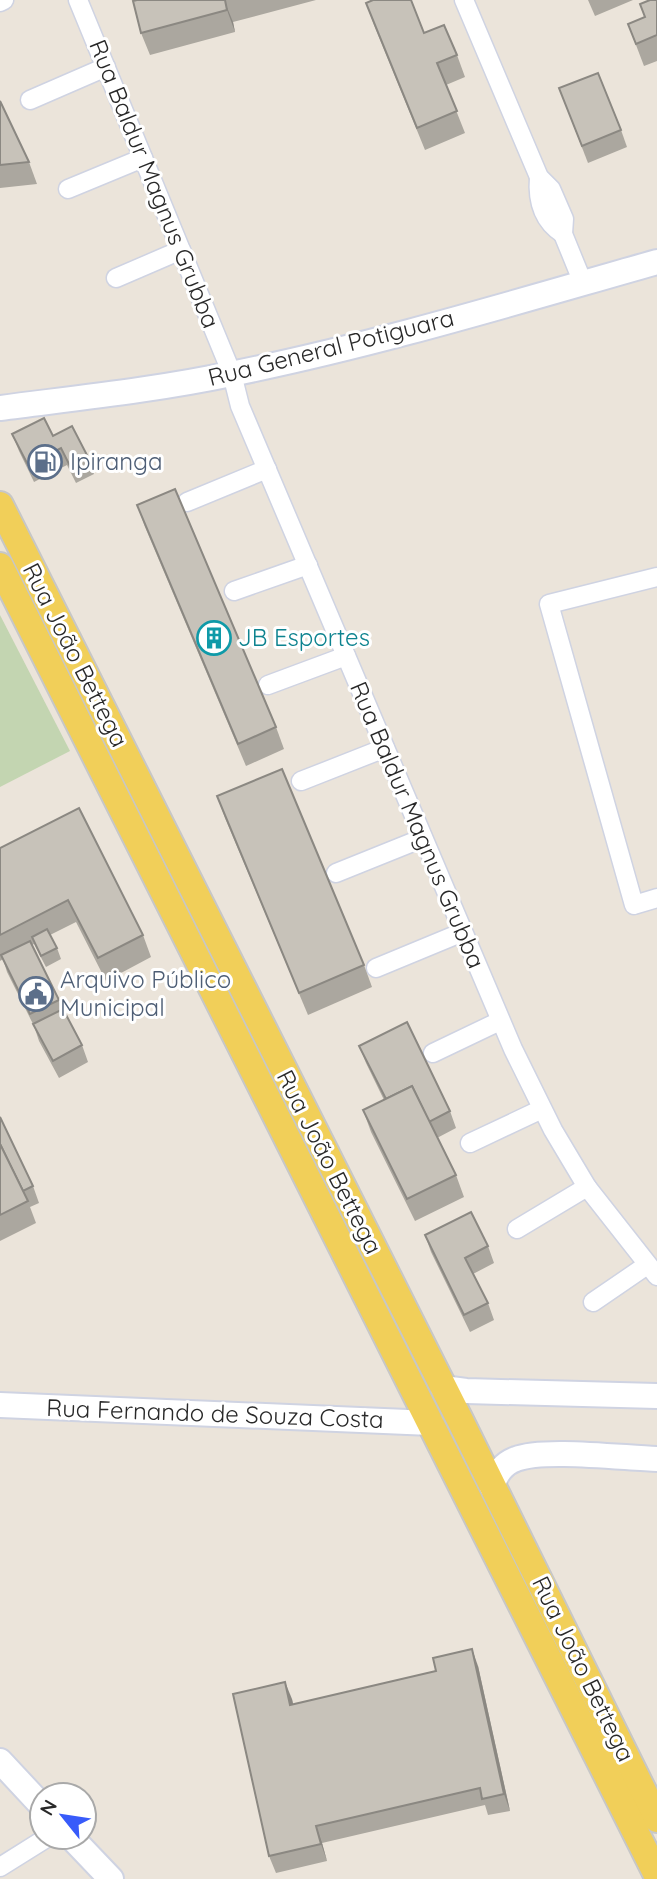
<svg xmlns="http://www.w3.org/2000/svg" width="657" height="1879" font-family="Quicksand,sans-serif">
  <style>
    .cemetery { fill: #c3d5b1 }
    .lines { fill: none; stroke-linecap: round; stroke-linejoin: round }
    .street-casing { stroke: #cfd3e2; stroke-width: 21 }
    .secondary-casing { stroke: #cfd3e2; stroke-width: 28 }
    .primary-casing { stroke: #c7c7c7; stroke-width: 30 }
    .street { stroke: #fff; stroke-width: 18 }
    .secondary { stroke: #fff; stroke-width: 24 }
    .primary { stroke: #f1cf59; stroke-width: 26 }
    .wall { fill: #aba79f }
    .shaded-wall { fill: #8b8882 }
    .building { fill: #c7c2b9; stroke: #8b8882; stroke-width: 2 }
    .labels { text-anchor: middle; stroke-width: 6; stroke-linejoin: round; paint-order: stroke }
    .street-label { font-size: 24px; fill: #292929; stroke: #fff }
    .service-label { font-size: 24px; fill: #4e5e75; stroke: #fff; text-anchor: start }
    .culture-label { font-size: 24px; fill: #0d838f; stroke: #fff; text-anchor: start }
  </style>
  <rect width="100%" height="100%" fill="#ebe4da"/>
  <polygon class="cemetery" points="0,615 70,751 0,787"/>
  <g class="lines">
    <g class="street-casing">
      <g id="street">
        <polyline points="78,0 232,374 240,406 513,1049 553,1130 587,1187 657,1276"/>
        <polyline points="464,0 539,177 551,189 564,219 563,234 583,283"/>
        <polyline points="0,2 4,0"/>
        <polyline points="30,100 106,67"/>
        <path d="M539,177C537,200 543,221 563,234"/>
        <polyline points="68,189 143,158"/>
        <polyline points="116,278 181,250"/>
        <polyline points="187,502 267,469"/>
        <polyline points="657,577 549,604 634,905 657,898"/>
        <polyline points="234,591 308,565"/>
        <polyline points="268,685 346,656"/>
        <polyline points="301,781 385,748"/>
        <polyline points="336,873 423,838"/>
        <polyline points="376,968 463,932"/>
        <polyline points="433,1053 500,1021"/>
        <polyline points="470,1143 542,1109"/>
        <polyline points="517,1229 587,1187"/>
        <polyline points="593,1302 647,1265"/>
        <polyline points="0,1867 48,1837"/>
      </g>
    </g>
    <g class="secondary-casing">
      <g id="secondary">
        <path d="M0,408C77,398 155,390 231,374C375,345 516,302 657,262"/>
        <polyline points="443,1388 466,1391 657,1396"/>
        <polyline points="0,1405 431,1423"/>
        <path d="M492,1487C496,1474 502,1464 516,1459C543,1448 624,1458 657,1459"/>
        <polyline points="0,1761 42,1806"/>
        <polyline points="71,1837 111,1879"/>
      </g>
    </g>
    <g class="primary-casing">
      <g id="primary">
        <polyline points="0,505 460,1420 657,1819"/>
        <polyline points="0,566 657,1875"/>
      </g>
    </g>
    <use href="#street" class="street"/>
    <use href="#secondary" class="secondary"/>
    <use href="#primary" class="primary"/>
  </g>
  <g class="wall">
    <polygon points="137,0 316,0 233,22 235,32 150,55 141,33"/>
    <polygon points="588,0 633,0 595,16"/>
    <polygon points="657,0 657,61 644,66 628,24 645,17 640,4"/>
    <polygon points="366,3 424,33 457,55 465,77 446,85 465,133 425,150 374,25"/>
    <polygon points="559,88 621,130 627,147 588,163"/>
    <polygon points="0,101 29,162 37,184 0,188"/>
    <polygon points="12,434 53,436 88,457 94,474 76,483 67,465 34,482 19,451"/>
    <polygon points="137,505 276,727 284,749 246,766 145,527"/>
    <polygon points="217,796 364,965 372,987 308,1015 225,818"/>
    <polygon points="0,848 143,935 151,957 106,981 76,922 50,935 57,948 61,959 46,967 34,944 32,945 59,1000 62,1010 82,1045 88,1062 59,1078 39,1041 34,1026 7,972 3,959 0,961"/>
    <polygon points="359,1046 450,1111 456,1128 437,1138 456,1175 464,1197 415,1221 371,1132 363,1110 384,1100 366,1063"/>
    <polygon points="0,1117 33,1186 39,1203 30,1207 36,1223 0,1241"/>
    <polygon points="425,1235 488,1246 494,1263 473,1274 488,1303 494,1320 470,1332 431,1252"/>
    <polygon points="478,1666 510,1811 488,1815 485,1805 322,1843 327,1861 276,1873 269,1856 292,1699 293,1705"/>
  </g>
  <g class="shaded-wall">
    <polygon points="224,0 233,22 235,32 227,10"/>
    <polygon points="472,1649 478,1666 510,1811 504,1794"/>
    <polygon points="285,1682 292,1699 297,1722 290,1705"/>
    <polygon points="316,1826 322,1843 327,1861 321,1844"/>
  </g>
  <g class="building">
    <polygon points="137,0 225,0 227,10 141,33 133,1"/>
    <polygon points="373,0 411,0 424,33 444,25 457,55 437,63 457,111 417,128 366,3"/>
    <polygon points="650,0 657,0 657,35 636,44 628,24 645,17 640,4"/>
    <polygon points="598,73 621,130 582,146 559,88"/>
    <polygon points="0,101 1,103 29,162 0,165"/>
    <polygon points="44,418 53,436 72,426 88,457 70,466 61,448 28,465 12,434"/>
    <polygon points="175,489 276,727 238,744 137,505"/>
    <polygon points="282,769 364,965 299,993 217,796"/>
    <polygon points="79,808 143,935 98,958 68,900 0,935 0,848"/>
    <polygon points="47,929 57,948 41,956 32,937"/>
    <polygon points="30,941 59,1000 30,1014 1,955"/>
    <polygon points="63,1009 82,1045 53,1061 33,1024"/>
    <polygon points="407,1022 450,1111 429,1122 412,1086 386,1099 359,1046"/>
    <polygon points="412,1086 456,1175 407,1199 363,1110"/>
    <polygon points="0,1117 33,1186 23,1191 0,1144"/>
    <polygon points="0,1144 28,1201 0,1215"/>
    <polygon points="471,1212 488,1246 465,1258 488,1303 464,1315 425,1235"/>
    <polygon points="472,1649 504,1794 482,1799 480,1788 316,1826 321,1844 269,1856 233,1694 285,1682 290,1705 436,1671 433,1658"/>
  </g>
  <defs>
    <g id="fuel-ring" transform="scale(1.75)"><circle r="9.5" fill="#fff" stroke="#5c6f8a" stroke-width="1.5"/><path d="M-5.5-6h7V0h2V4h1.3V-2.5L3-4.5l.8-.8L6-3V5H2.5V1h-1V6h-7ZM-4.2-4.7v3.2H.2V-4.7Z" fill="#5c6f8a"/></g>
    <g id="building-ring" transform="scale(1.75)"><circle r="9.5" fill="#fff" stroke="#0f9aa8" stroke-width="1.5"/><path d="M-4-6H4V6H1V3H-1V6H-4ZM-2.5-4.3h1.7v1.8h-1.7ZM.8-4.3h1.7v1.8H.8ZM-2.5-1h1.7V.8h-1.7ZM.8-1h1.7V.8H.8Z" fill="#0f9aa8"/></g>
    <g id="civic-ring" transform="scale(1.75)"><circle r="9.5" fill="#fff" stroke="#5c6f8a" stroke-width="1.5"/><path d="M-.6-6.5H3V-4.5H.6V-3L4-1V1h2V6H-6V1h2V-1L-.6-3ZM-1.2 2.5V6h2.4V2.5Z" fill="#5c6f8a"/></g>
  </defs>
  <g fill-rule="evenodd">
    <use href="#fuel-ring" x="45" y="462"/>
    <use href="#building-ring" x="214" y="638"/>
    <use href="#civic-ring" x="36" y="994"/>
  </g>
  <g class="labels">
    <g class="street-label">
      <text transform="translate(154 184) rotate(68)" y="8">Rua Baldur Magnus Grubba</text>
      <text transform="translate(331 348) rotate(-14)" y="8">Rua General Potiguara</text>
      <text transform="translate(75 655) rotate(63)" y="8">Rua João Bettega</text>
      <text transform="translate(417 825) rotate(67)" y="8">Rua Baldur Magnus Grubba</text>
      <text transform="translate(329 1162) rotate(63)" y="8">Rua João Bettega</text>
      <text transform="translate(215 1414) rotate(2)" y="8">Rua Fernando de Souza Costa</text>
      <text transform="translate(583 1669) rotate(64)" y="8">Rua João Bettega</text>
    </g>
    <g class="service-label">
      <text x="70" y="470">Ipiranga</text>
      <text x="60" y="988">Arquivo Público<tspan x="60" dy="28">Municipal</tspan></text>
    </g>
    <g class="culture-label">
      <text x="238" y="646">JB Esportes</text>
    </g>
  </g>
  <g transform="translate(63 1816) rotate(300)"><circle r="33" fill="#ffffff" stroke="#a9a9a9" stroke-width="2"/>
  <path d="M0-5L12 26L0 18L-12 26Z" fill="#385bfa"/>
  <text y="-10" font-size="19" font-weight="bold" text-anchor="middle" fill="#292929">N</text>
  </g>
</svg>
